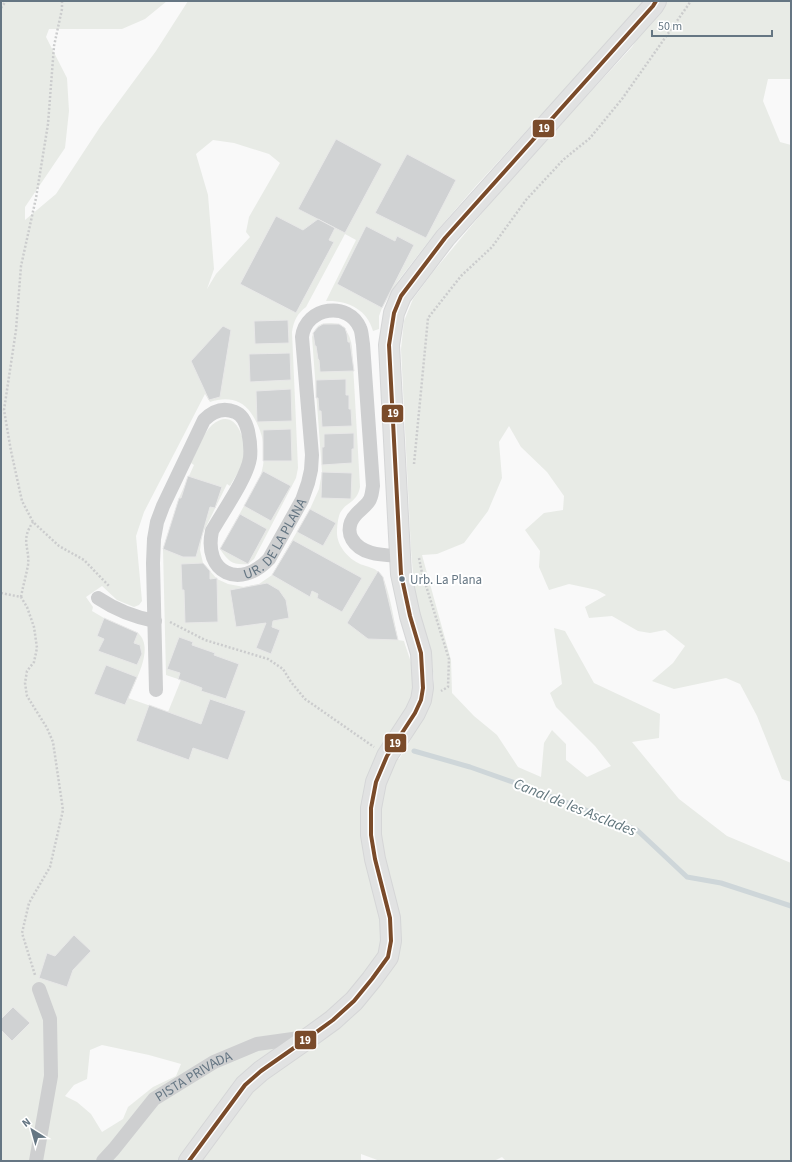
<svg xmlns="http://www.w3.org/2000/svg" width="792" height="1162" font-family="'Source Sans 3',sans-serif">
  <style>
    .green { fill: #e8ebe6; fill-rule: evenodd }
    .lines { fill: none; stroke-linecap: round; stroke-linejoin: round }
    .stream { stroke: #ced6d9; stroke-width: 5 }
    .building { fill: #d0d2d3; stroke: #e8e8e8 }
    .secondary-casing { stroke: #d5d6d7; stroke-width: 22 }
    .path { stroke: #cbcccd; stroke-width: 2.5; stroke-dasharray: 2 2; stroke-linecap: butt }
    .street { stroke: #cecfd0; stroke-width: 14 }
    .secondary { stroke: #e1e2e2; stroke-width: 20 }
    .bus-1-casing { stroke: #fff; stroke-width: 7 }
    .bus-1 { stroke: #7a4b2a; stroke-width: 4 }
    .bus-dot { fill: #657683; stroke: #fff; stroke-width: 1.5 }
    .labels { text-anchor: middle; stroke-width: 4; stroke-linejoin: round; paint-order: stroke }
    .bus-label { font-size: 13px; fill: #657683; stroke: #fff; text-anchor: start }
    .street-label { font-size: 14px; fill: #657683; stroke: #fff }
    .water-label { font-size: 15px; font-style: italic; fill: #60757c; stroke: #fff }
    .line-badge { stroke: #fff; stroke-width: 1.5 }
    .badge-label { font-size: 11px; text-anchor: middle; font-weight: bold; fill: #fff }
  </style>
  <rect width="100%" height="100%" fill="#f9f9f9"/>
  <path class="green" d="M1,1H167L145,19L122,29H49L46,37L67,78L69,111L65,148L25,207V220L56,194L100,127L156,51L188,1H648L635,12L475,187L435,233L398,281L382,308L379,316V329L373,331C367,309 347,300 326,301L356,240L345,234L306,307C297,314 294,320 292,332L298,468L296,478L254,559L248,564C232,565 229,562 220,549C228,535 236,520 244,506C249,497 256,487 260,477C268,455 264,432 251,413C241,398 225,397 210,402L205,394L144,512L136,536L142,601L139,605L134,607L117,600L102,586L86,597L93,607L92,611L104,618L138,633C155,648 135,681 128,698L168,712L181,680L166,675L163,549L179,498L194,465L191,463C197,452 203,433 212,425C235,405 247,439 244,458C242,468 235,477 230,486L227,484L202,535L200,550L203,563L217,579L228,584L244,587L259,584L272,575L310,509L319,489L322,472L312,337C313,334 315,329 318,326C325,321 340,322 345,329C349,334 351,340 352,347L360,487C357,503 347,501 340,513C338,518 337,526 337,531C336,546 350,561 363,565C371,568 376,568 381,575C389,585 395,626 398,640L404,641C407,652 413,665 414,676C417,703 391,738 378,760L399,759L408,745L431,699L434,680L431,654L420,618L414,586L411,550L401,349L404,321L413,299L433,272L512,177L632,47L661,1H791V79H768L763,101L780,142L791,145V782L782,779L757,716L740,684L726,678L674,689L652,681L673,663L685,646L665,630L650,633L638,631L612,616L589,618L585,607L606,595L597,590L569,584L549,590L539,567L540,551L525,530L544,513L563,510L564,496L547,472L521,447L509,426L499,442L502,478L488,511L464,543L437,554L422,555L451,660L452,693L474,716L497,735L518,767L541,777L544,743L552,730L566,744V760L587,777L611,766L595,746L556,707L550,693L562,684L554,628L565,631L594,683L660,714L659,738L632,742L679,799L727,836L791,863V1161H506L502,1157L494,1161H380L361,1154V1161H1ZM213,140L234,143L269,154L280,163L249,217L246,232L250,237L216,274L207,289L214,269L208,195L196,154ZM102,1045L149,1055L181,1064L176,1076L153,1087L128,1107L123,1119L102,1132L91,1114L77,1102L65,1096L74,1085L87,1079L90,1050Z"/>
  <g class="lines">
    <polyline class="stream" points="414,751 470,767 524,786 637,830 687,877 721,883 791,906"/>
  </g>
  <g class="building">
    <polygon points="336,139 382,164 345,233 298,209"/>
    <polygon points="407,154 456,180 426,238 375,213"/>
    <polygon points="276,216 303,230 318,219 335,228 329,240 334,242 296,313 240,284"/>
    <polygon points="366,226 395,241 397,236 414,245 382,308 337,284"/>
    <polygon points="288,320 289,343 255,344 254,321"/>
    <polygon points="323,324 339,324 345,328 347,334 348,342 350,342 354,371 320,372 319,360 318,359 316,346 315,346 313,333 318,327"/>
    <polygon points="223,326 231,330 220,397 209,400 191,361"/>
    <polygon points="290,353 291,380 250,382 249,354"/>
    <polygon points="346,379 346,395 349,395 349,409 351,409 352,426 322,427 321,411 319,411 318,398 316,398 316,380"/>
    <polygon points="291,389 292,421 257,422 256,391"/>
    <polygon points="291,429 292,461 263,461 263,430"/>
    <polygon points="354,433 354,449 352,449 352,463 322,465 322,447 324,447 324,434"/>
    <polygon points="263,471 291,486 271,521 244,506"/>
    <polygon points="322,472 352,473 351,499 321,498"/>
    <polygon points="188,476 222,487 215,508 210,507 196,557 183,557 163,549 179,498 181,498"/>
    <polygon points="310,509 336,523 323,546 297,532"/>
    <polygon points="240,514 267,529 248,564 220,549"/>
    <polygon points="293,540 362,578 342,612 317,598 318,594 312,591 310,597 272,575"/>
    <polygon points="203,563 210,571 210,579 217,578 218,622 185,623 184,590 182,590 181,564"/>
    <polygon points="378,571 383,577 398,640 368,639 347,623"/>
    <polygon points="267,583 279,590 286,600 289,618 273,621 272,627 280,630 271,654 256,648 266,623 236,627 230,590"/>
    <polygon points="104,618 138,633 134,643 140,645 142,654 137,665 98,651 104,639 97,636"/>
    <polygon points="179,637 193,642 192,645 215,653 214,655 239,664 226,699 201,691 202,688 178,679 180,673 167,669"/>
    <polygon points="106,665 137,677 125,705 94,694"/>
    <polygon points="210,699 246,711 228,760 193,748 189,760 136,741 149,705 201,724"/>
    <polygon points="74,935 91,951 73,970 67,987 39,978 47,953 55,956"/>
    <polygon points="13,1007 30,1023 12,1041 1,1030 1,1019"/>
  </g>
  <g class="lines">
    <g class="secondary-casing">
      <polyline id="secondary" points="189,1161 245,1085 261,1071 311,1036 333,1020 354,1001 372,979 388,957 391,941 390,918 375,859 371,835 371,808 376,782 387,756 415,713 421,700 423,688 421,653 410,616 401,574 389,345 394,313 401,296 445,238 653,6 656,1"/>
    </g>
    <g class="path">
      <polyline points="62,1 62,9 54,46 48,124 36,198 21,266 16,330 4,410 11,451 22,501 33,522 59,546 84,560 109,586"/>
      <polyline points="1,8 6,1"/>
      <polyline points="414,464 428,318 461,276 492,247 526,200 563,160 590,138 622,99 691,1"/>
      <polyline points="419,558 422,573 449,659 448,687 441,691"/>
      <polyline points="1,593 21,597 27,607 34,627 37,648 34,662 27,671 25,683 27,696 47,728 53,742 63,810 50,867 29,903 22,933 35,975"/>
      <path d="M21,597C23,586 26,576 28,565C30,547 20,541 33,522"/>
      <polyline points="170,622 205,640 268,659 283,669 291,682 305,699 374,747"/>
    </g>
    <g class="street">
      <path d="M98,598C116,610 133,617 155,621"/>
      <path id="s1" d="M156,690L153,563L154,539L157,522L163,506L204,420C213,411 223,407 235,412C243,415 246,423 248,431C250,440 251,449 250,458C247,478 222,513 212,531C203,573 240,590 269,559L302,500L308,483L311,470L312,455L302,337C306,306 349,301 360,328C362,332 362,339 363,344L373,486C372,491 372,497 369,501C364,509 355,512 351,522C349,527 349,534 352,539C361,555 383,555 399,556"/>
      <polyline points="36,1161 51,1076 50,1019 39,989"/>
      <path id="s2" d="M103,1161L114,1149L154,1099L214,1062L257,1044L307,1037"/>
    </g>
    <use href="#secondary" class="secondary"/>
    <g class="bus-1-casing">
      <polyline id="bus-1" points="189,1161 245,1085 261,1071 311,1036 333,1020 354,1001 372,979 388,957 391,941 390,918 375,859 371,835 371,808 376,782 387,756 415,713 421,700 423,688 421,653 410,616 401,574 389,345 394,313 401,296 445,238 653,6 656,1"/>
    </g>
    <use href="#bus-1" class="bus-1"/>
  </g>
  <circle class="bus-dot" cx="402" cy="579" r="3.5"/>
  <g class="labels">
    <g class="bus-label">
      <text x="410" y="584">Urb. La Plana</text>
    </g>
    <g class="street-label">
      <text dy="5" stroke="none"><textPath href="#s1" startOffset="563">UR. DE LA PLANA</textPath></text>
      <text dy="5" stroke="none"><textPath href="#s2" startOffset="126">PISTA PRIVADA</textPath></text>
    </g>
    <g class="water-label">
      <text transform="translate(575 807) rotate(22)" y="5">Canal de les Asclades</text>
    </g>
  </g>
  <g class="line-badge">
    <rect x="532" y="119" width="23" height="19" rx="4" fill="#7a4b2a"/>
    <rect x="381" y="404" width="23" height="19" rx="4" fill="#7a4b2a"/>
    <rect x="384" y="733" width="23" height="20" rx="4" fill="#7a4b2a"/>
    <rect x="294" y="1030" width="23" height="20" rx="4" fill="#7a4b2a"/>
  </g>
  <g class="badge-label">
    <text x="544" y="132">19</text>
    <text x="393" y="417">19</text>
    <text x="395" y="747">19</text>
    <text x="305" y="1044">19</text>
  </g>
  <rect width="792" height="1162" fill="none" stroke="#657683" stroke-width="4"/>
  <g transform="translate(32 1130) rotate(323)" stroke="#ffffff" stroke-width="3" paint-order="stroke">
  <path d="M0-3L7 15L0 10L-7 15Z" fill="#657683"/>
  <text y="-6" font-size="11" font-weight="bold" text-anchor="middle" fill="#657683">N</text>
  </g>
  <path d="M652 30v6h120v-6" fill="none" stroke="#657683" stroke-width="2"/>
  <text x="658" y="30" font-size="12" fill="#657683" stroke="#ffffff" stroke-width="3" paint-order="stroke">50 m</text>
</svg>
